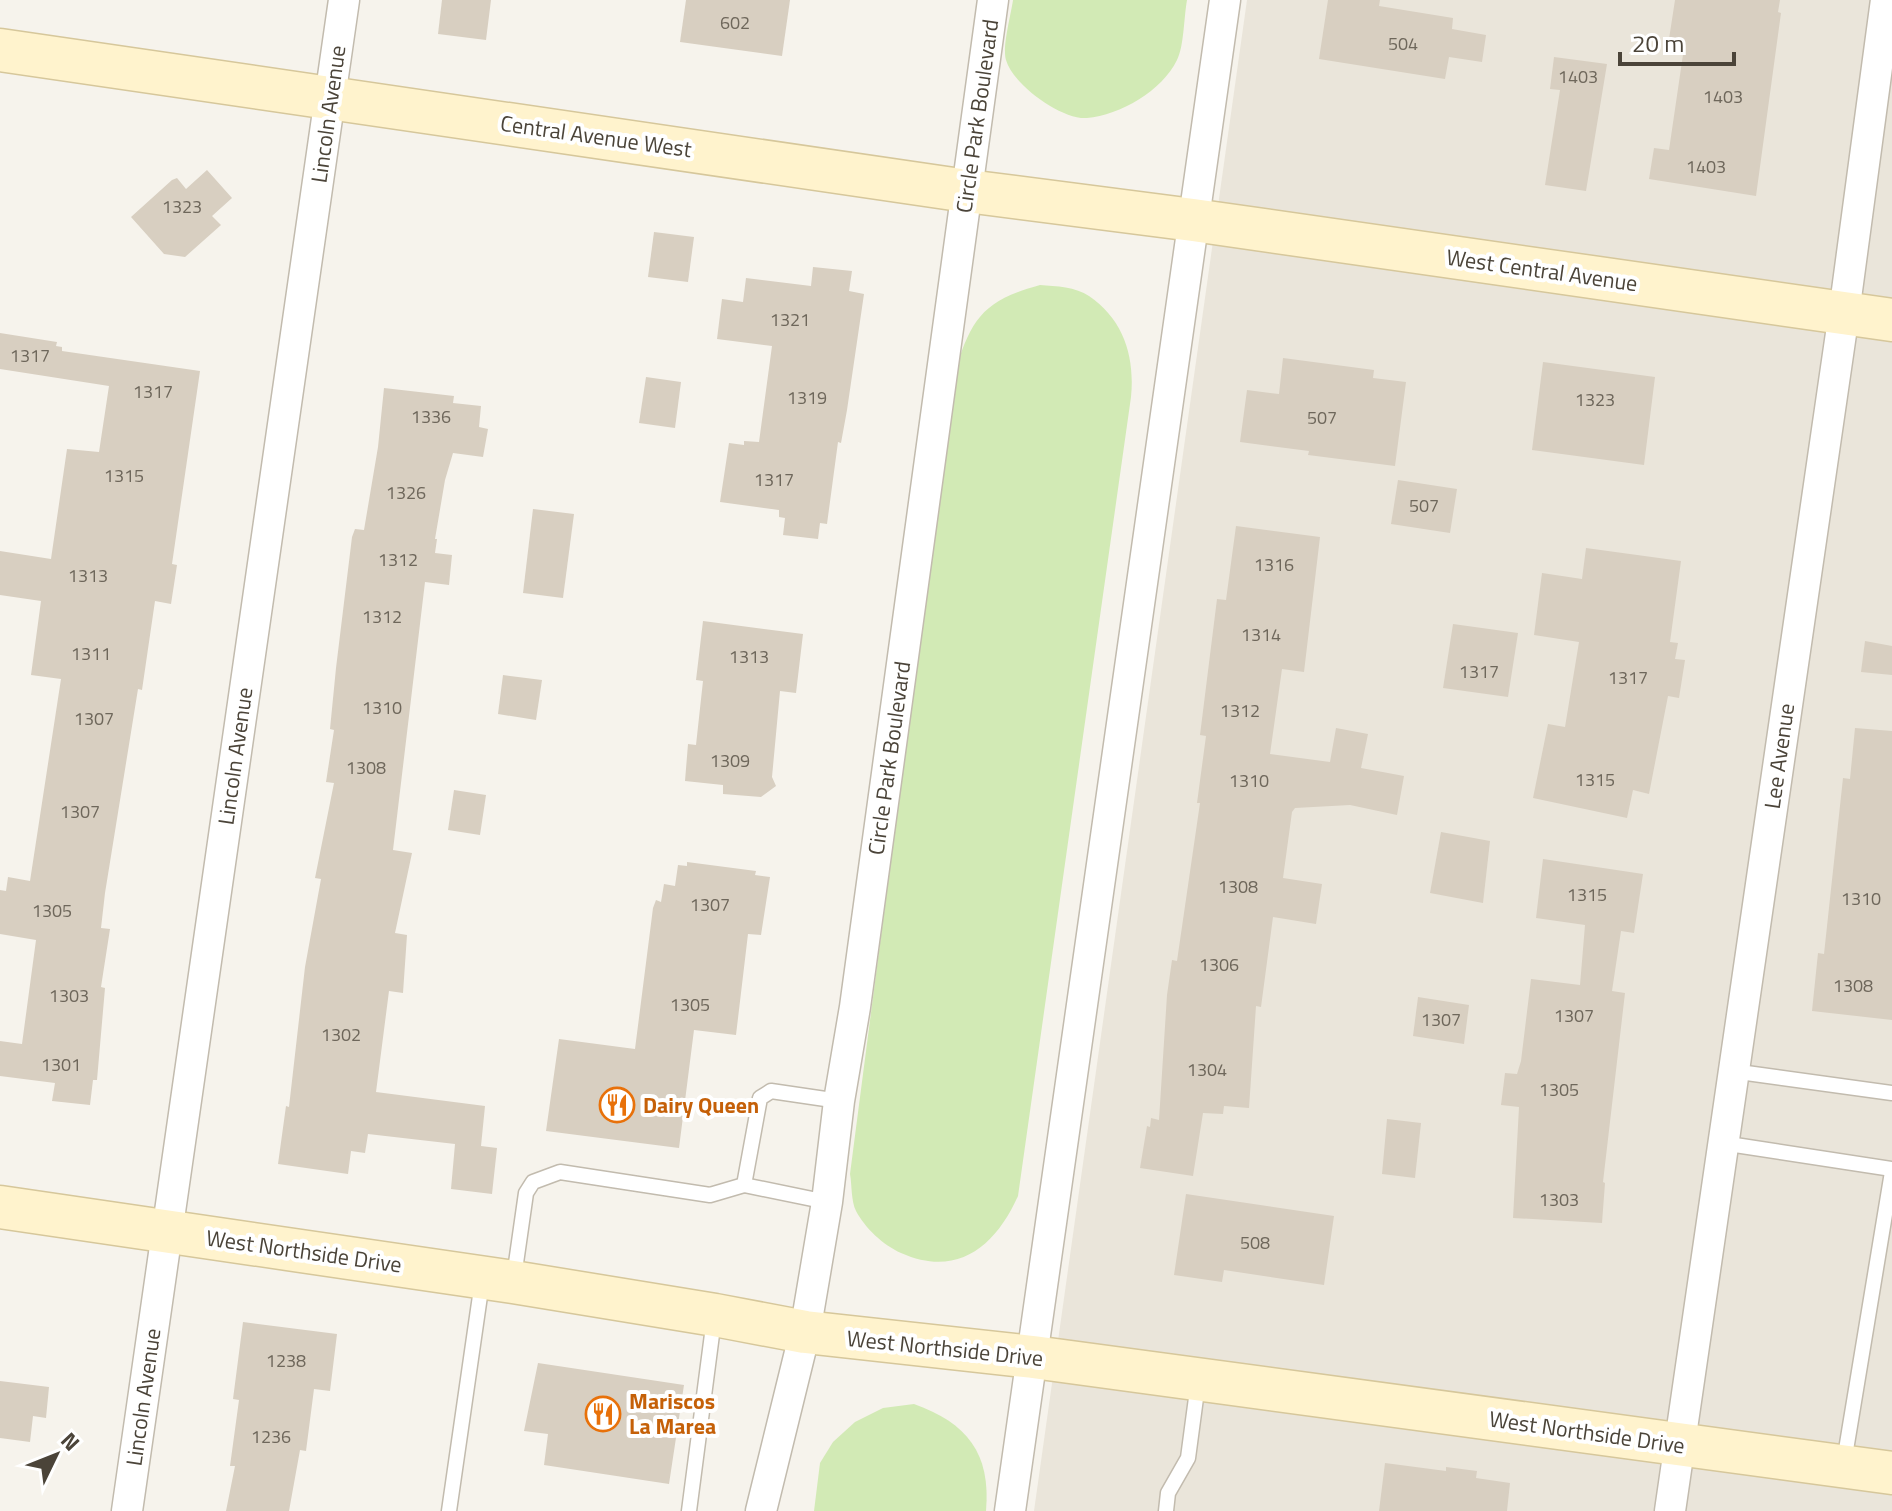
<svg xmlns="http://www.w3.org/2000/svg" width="1892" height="1511" font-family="'Titillium Web',sans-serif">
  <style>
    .residential { fill: #eae5da }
    .green { fill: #d2eab5 }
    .building { fill: #d8cfc1 }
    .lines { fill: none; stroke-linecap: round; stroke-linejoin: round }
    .lane-casing { stroke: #c2bbae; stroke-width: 17 }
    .street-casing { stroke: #c2bbae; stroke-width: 33 }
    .secondary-casing { stroke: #d6c79b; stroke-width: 45 }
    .lane { stroke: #fff; stroke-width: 14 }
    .street { stroke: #fff; stroke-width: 30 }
    .secondary { stroke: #fff3cd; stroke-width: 42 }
    .labels { text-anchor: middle; stroke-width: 8; stroke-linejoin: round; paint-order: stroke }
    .number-label { font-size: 18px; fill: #6e675b }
    .street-label { font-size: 22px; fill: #4b4439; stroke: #fff }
    .food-label { font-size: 22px; font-weight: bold; fill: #c56008; stroke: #fff; text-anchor: start }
  </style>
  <rect width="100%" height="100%" fill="#f6f3ec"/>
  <polygon class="residential" points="1247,0 1892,0 1892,1511 1034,1511"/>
  <g class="green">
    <path d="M1013,0H1187C1184,16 1184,47 1177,60C1162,91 1120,115 1087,118C1062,120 1013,85 1006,60C1002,47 1011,15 1013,0Z"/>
    <path d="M1040,285C1056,286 1076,287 1089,296C1124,320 1135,357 1131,397L1018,1196C995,1247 957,1278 901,1253C883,1245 865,1228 856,1211C851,1201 852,1185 850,1174L954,375C971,319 982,301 1040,285Z"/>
    <path d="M914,1404C967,1423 991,1453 986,1511H814L820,1463L833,1442L855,1422L883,1408Z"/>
  </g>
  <g class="building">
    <polygon points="442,0 491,0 486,40 438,34"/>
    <polygon points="686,0 790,0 782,56 680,42"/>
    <polygon points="1328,0 1380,0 1379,6 1453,18 1452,29 1486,35 1482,62 1449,57 1445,79 1319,59"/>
    <polygon points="1675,0 1780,0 1778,12 1781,13 1756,196 1649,179 1654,148 1669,150 1685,41 1669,39"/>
    <polygon points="1554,57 1607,64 1586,191 1545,185 1560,90 1550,89"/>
    <polygon points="207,170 232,198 212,216 221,225 185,257 164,254 131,217 172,180 177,178 186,189"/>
    <polygon points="654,232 694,237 688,282 648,277"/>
    <polygon points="813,267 852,271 849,291 864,294 847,410 841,443 838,442 827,524 820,523 818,539 783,535 785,518 779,517 779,510 720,502 729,443 744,445 744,441 759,442 772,346 717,339 722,299 743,302 746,278 811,286"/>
    <polygon points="0,333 57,342 56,346 62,347 62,351 200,371 172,564 177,565 171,604 155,601 142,690 138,689 105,893 101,928 110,929 101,987 105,988 97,1080 93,1080 90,1105 52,1101 55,1083 0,1076 0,1041 22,1044 36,940 0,934 0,890 6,891 8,877 30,881 61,679 31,675 41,601 0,595 0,551 51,559 67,449 99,452 109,386 0,369"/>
    <polygon points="1283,358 1374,370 1373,378 1406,382 1395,466 1308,455 1309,451 1240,442 1247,390 1279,394"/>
    <polygon points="1543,362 1655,377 1644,465 1532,450"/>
    <polygon points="646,377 681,382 675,428 639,423"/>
    <polygon points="384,388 454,396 453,403 481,406 479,427 488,429 483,457 453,453 445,480 435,539 437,539 435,553 452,555 449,585 425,582 393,850 412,853 395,933 407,935 403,993 389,991 376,1092 485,1106 481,1146 497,1148 492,1194 451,1189 455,1144 368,1134 365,1153 351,1151 348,1174 278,1164 286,1106 289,1107 305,967 321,879 315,878 334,783 326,782 334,730 330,729 336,668 352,537 355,529 364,530 378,447"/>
    <polygon points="1398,480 1457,489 1450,533 1391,524"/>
    <polygon points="533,509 574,514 563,598 523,593"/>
    <polygon points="1236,526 1320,537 1304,672 1282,669 1270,754 1330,762 1336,728 1368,734 1361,768 1404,776 1397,815 1350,805 1295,808 1292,812 1283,878 1322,884 1316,924 1273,917 1261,1007 1256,1006 1249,1108 1224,1106 1223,1114 1203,1113 1193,1176 1140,1168 1147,1126 1150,1127 1151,1118 1159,1120 1167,995 1172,960 1177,961 1200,803 1197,803 1206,736 1200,735 1217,599 1226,600"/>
    <polygon points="1586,548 1681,561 1670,642 1678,643 1675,659 1685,660 1679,698 1668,696 1649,794 1633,790 1627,818 1533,798 1548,724 1565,727 1579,642 1534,635 1542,573 1582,579"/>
    <polygon points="703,621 803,634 796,693 780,691 772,777 776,786 761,797 723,794 723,785 685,781 688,744 696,745 703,681 696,680"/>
    <polygon points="1453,624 1518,633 1508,697 1443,688"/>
    <polygon points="1865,641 1892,646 1892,675 1861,672"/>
    <polygon points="503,675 542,680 536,720 498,714"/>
    <polygon points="1855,728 1892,731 1892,1020 1812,1011 1818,953 1824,954 1843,778 1850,779"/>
    <polygon points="454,790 486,795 480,835 448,830"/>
    <polygon points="1441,832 1490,841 1483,903 1430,893"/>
    <polygon points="1543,859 1643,874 1634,933 1621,931 1612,991 1625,993 1603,1182 1605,1183 1602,1223 1513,1218 1519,1107 1501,1105 1505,1073 1517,1074 1521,1061 1531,979 1580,985 1585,925 1536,918"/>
    <polygon points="687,862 756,871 755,875 770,877 761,935 748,934 736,1035 694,1030 679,1148 546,1131 559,1039 635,1049 653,908 656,900 661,902 664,884 675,886 678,865 687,866"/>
    <polygon points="1418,997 1469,1005 1464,1044 1413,1036"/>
    <polygon points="1387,1119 1421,1123 1415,1178 1382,1174"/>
    <polygon points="1186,1194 1334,1216 1324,1285 1224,1270 1222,1282 1174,1275"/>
    <polygon points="243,1322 337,1334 330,1391 314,1389 306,1451 300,1450 289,1511 226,1511 235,1466 230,1466 239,1400 233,1399"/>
    <polygon points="538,1363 684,1385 669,1484 544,1465 548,1434 524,1431"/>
    <polygon points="0,1381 49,1387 46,1418 33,1416 30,1442 0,1438"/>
    <polygon points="1385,1463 1446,1471 1446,1467 1477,1471 1476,1478 1510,1483 1507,1511 1379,1511"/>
  </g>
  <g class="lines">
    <g class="lane-casing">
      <g id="lane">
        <polyline points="1732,1071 1892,1093"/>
        <polyline points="1722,1143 1892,1169"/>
        <polyline points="744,1185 827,1202"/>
        <polyline points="514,1277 526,1193 533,1182 560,1172 710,1195 744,1185 760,1098 771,1091 839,1101"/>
        <polyline points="1844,1462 1892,1172"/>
        <polyline points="449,1511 482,1282"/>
        <polyline points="689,1511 714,1319"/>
        <polyline points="1166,1511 1168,1493 1188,1458 1198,1383"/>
      </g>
    </g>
    <g class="street-casing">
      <g id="street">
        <polyline points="127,1511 344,0"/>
        <polyline points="761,1511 805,1332 827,1202 839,1101 855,1007 993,0"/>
        <polyline points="1010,1511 1225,0"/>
        <polyline points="1670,1511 1844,313 1886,0"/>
      </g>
    </g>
    <g class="secondary-casing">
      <g id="secondary">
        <polyline points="0,50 967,191 1193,220 1892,320"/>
        <polyline points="0,1207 513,1282 715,1315 805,1332 1033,1357 1892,1473"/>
      </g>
    </g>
    <use href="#lane" class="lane"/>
    <use href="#street" class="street"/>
    <use href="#secondary" class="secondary"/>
  </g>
  <defs>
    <g id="restaurant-ring" transform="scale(1.8)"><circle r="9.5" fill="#fff" stroke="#e8710a" stroke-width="1.5"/><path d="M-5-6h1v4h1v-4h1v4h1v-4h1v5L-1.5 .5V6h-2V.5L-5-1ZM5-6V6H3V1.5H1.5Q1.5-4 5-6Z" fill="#e8710a"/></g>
  </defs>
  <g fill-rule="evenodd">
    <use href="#restaurant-ring" x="617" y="1105"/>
    <use href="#restaurant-ring" x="603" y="1414"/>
  </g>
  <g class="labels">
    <g class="number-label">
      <text x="735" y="29">602</text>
      <text x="1403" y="50">504</text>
      <text x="1578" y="83">1403</text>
      <text x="1723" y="103">1403</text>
      <text x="1706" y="173">1403</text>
      <text x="182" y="213">1323</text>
      <text x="790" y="326">1321</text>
      <text x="30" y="362">1317</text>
      <text x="153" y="398">1317</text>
      <text x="807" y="404">1319</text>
      <text x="1595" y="406">1323</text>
      <text x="431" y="423">1336</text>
      <text x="1322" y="424">507</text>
      <text x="124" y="482">1315</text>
      <text x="774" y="486">1317</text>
      <text x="406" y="499">1326</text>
      <text x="1424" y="512">507</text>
      <text x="398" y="566">1312</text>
      <text x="1274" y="571">1316</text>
      <text x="88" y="582">1313</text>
      <text x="382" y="623">1312</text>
      <text x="1261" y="641">1314</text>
      <text x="91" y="660">1311</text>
      <text x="749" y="663">1313</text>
      <text x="1479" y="678">1317</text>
      <text x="1628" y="684">1317</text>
      <text x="382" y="714">1310</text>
      <text x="1240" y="717">1312</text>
      <text x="94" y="725">1307</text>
      <text x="730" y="767">1309</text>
      <text x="366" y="774">1308</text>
      <text x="1595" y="786">1315</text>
      <text x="1249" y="787">1310</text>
      <text x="80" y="818">1307</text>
      <text x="1238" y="893">1308</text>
      <text x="1587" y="901">1315</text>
      <text x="1861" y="905">1310</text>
      <text x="710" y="911">1307</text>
      <text x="52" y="917">1305</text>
      <text x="1219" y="971">1306</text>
      <text x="1853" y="992">1308</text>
      <text x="69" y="1002">1303</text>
      <text x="690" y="1011">1305</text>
      <text x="1574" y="1022">1307</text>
      <text x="1441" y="1026">1307</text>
      <text x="341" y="1041">1302</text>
      <text x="61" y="1071">1301</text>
      <text x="1207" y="1076">1304</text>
      <text x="1559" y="1096">1305</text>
      <text x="1559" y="1206">1303</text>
      <text x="1255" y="1249">508</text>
      <text x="286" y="1367">1238</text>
      <text x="271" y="1443">1236</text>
    </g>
    <g class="street-label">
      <text transform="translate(328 114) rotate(-82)" y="8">Lincoln Avenue</text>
      <text transform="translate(977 116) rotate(-82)" y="8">Circle Park Boulevard</text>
      <text transform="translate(596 136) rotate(8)" y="8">Central Avenue West</text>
      <text transform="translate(1542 270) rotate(8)" y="8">West Central Avenue</text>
      <text transform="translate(235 756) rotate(-82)" y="8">Lincoln Avenue</text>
      <text transform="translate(1779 756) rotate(-82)" y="8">Lee Avenue</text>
      <text transform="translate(889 758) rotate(-82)" y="8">Circle Park Boulevard</text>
      <text transform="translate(304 1251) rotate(8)" y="8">West Northside Drive</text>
      <text transform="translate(945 1348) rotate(6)" y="8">West Northside Drive</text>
      <text transform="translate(143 1397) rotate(-82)" y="8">Lincoln Avenue</text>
      <text transform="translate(1587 1432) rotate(8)" y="8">West Northside Drive</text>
    </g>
    <g class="food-label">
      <text x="643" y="1113">Dairy Queen</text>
      <text x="629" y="1409">Mariscos<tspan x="629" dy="25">La Marea</tspan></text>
    </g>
  </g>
  <g transform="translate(56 1455) rotate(47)" stroke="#ffffff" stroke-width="6" paint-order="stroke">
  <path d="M0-6L14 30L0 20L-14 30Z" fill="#4b4439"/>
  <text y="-12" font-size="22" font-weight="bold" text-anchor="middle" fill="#4b4439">N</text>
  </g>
  <path d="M1620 52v12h114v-12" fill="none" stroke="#4b4439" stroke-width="4"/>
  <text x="1632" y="52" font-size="24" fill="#4b4439" stroke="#ffffff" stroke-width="6" paint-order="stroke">20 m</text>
</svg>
